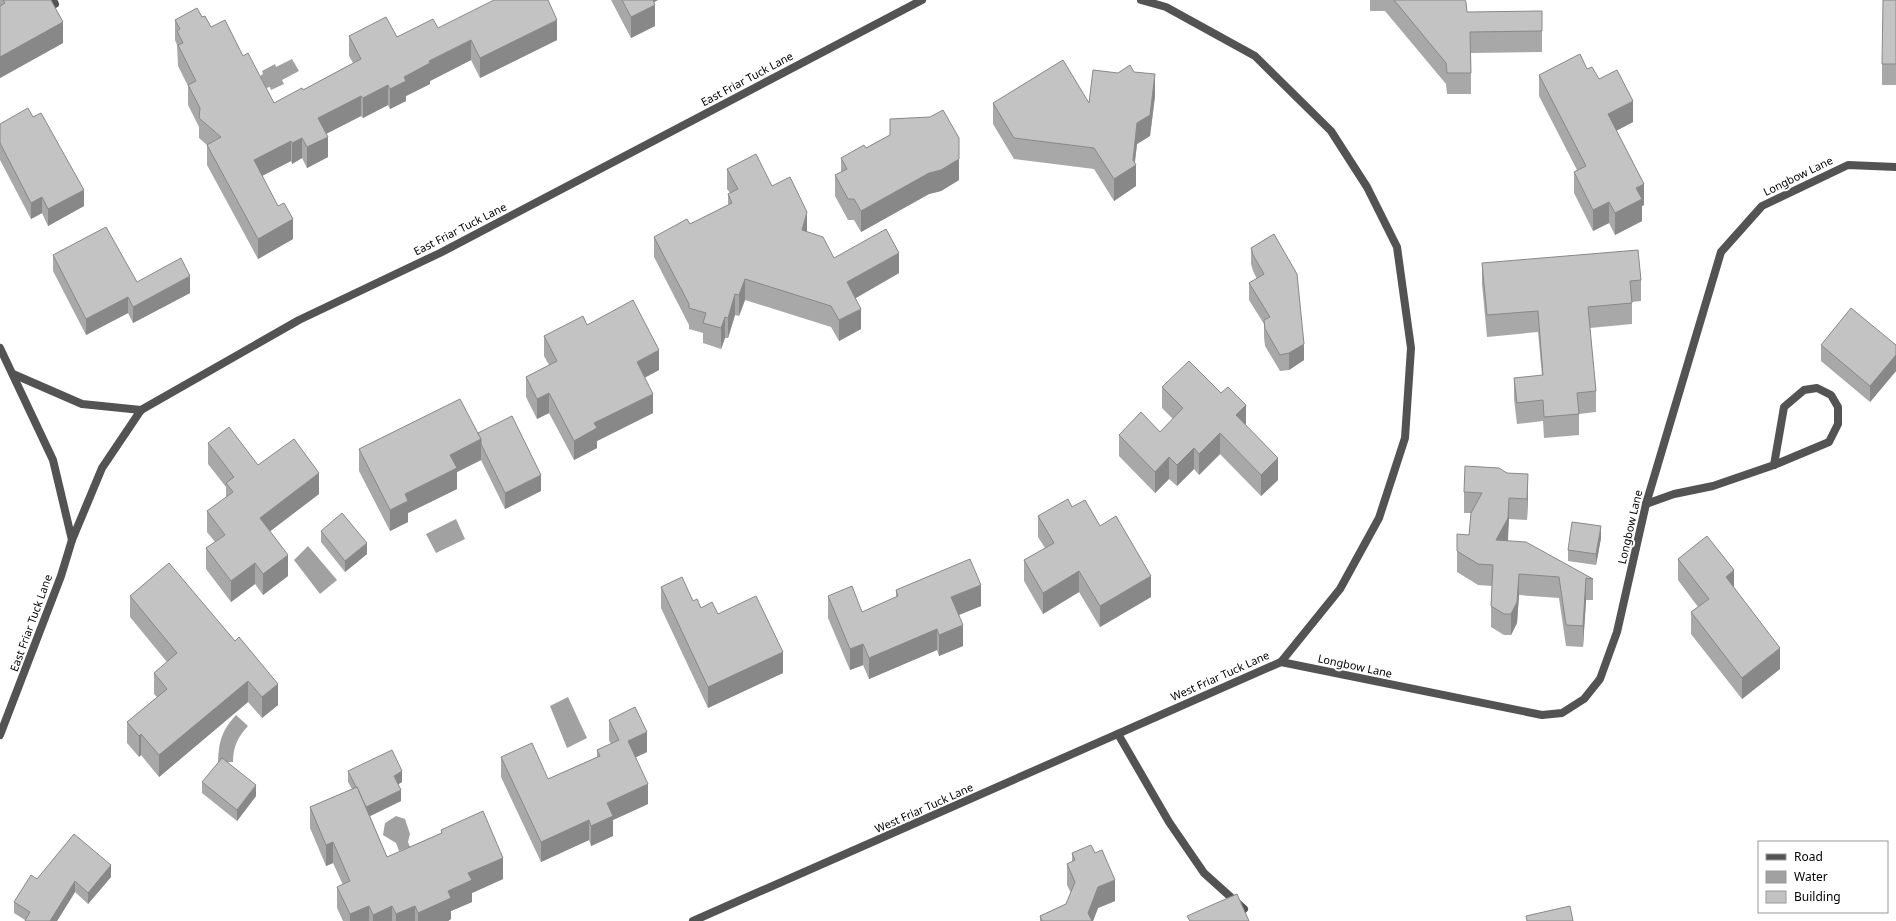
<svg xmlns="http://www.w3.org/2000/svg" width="1896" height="921" font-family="'Noto Sans',sans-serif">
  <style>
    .water { fill: #a1a1a1 }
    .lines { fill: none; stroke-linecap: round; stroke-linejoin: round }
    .service { stroke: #535353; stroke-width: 8 }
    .minor { stroke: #535353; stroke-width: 8 }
    .wall { fill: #a8a8a8 }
    .shaded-wall { fill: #888 }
    .building { fill: #c3c3c3; stroke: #888 }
    .labels { text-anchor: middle; stroke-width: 4; stroke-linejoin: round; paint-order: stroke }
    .street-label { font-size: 11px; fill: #000; stroke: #fff }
  </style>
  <rect width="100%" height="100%" fill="#fff"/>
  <g class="water">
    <polygon points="292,59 299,71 282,80 284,84 271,90 270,87 266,88 260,76 263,74 262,71 275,64 276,67"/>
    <polygon points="456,519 465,539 436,553 426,534"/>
    <polygon points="308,546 337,580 320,594 294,560"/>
    <polygon points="568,697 587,738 567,748 550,706"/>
    <path d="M236,715L248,726C238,737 233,746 233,762L218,763C219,741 221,732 236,715Z"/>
    <polygon points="396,816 405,819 410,834 408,842 410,847 399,851 396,843 383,835 385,823"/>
  </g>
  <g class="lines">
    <g class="service">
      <polyline points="53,0 55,4"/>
      <polyline points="1646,504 1674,494 1713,486 1774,465 1829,442 1838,424 1838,407 1831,395 1817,388 1804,390 1784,407 1774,465"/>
      <polyline points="1118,734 1169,822 1204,873 1244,909"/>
    </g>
    <g class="minor">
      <polyline points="0,348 53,460 72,540 61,576 0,735"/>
      <polyline points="13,374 82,404 141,410"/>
      <polyline points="72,540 102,468 141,410 299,320 440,253 922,0"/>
      <polyline points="1281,662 1542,715 1562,713 1584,699 1600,679 1617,632 1646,504 1721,252 1762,206 1848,165 1896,167"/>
      <polyline points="693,921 1281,662 1340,589 1379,518 1405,438 1411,348 1397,247 1367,187 1331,131 1255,56 1166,7 1141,0"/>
    </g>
  </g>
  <g class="wall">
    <polygon points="0,0 51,0 63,43 0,78"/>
    <polygon points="611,0 658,0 654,2 655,26 631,38"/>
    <polygon points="1370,0 1465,0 1467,12 1542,31 1542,52 1471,53 1471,94 1447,94 1446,84 1385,11 1370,11"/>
    <polygon points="1896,0 1896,85 1882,85 1882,64"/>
    <polygon points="202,17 211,27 243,56 274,103 303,90 353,63 349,56 349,36 397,37 438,28 557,40 480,78 471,60 430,81 430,84 406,96 406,101 390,109 388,105 363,118 361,116 326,134 328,157 307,168 302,158 292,164 291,161 262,176 293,239 258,259 207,165 207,145 199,138 199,127 188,105 188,86 178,66 177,45 175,40 175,20"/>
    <polygon points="1134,72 1155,96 1150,136 1137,144 1135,163 1136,186 1114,201 1094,169 1014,159 993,124 993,103 1089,103 1118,73"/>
    <polygon points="1539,75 1599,79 1633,122 1616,131 1644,205 1642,206 1642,221 1615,235 1609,223 1593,231 1574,193 1574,172 1577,170 1539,96"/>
    <polygon points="890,119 959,180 941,191 929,194 861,232 854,220 848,220 835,196 835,175 841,172 841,158 866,148 890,135"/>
    <polygon points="0,124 84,206 48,226 42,213 31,219 0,160"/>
    <polygon points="727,169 772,186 807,232 834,258 899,273 856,298 861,329 839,341 831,327 745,300 739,316 735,315 728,338 725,338 721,349 703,343 703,333 689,329 689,325 654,257 654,237 690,224 728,205 728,194 730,193 727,189"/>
    <polygon points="1274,234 1304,360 1289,370 1280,371 1265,346 1264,337 1264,324 1249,300 1249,283 1257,279 1253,271 1251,264 1251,248"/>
    <polygon points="53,255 137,282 190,293 133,323 128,313 86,335 53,271"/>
    <polygon points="1482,263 1641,280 1641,301 1632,302 1632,324 1590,328 1596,391 1596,412 1579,414 1579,435 1544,438 1543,421 1517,424 1514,399 1514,378 1542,376 1538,332 1487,337 1482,284"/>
    <polygon points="587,325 659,370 645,377 653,413 597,441 597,448 574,460 549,413 537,419 526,397 526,377 549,365 544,356 544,336"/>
    <polygon points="1821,345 1896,345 1896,371 1870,402 1821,361"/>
    <polygon points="1162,387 1246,426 1278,480 1261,496 1220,454 1199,475 1194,469 1177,486 1169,479 1155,493 1119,456 1119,435 1160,432 1173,419 1162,408"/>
    <polygon points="478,433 541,491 505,509 481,460 457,472 457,489 408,513 408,522 390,531 359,471 359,449"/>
    <polygon points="208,443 319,494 270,531 288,576 263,595 255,584 231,602 206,569 206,548 215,542 207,532 207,511 226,498 226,487 208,464"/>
    <polygon points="1464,492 1528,495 1527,520 1509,519 1507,540 1593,579 1593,600 1586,600 1583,647 1566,646 1559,598 1519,595 1517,623 1511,635 1504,635 1491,627 1491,606 1492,586 1478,585 1457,572 1457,551 1469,535 1471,513 1464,513"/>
    <polygon points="1072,507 1100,526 1151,597 1100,627 1079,592 1043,614 1024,581 1024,560 1045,548 1038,537 1038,516"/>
    <polygon points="321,531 367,554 345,572 321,542"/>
    <polygon points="1601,538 1596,565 1568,561 1568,550"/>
    <polygon points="1678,559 1734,588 1780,669 1742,699 1691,634 1691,612 1698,607 1678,580"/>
    <polygon points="169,563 278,705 262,718 248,702 159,777 141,755 139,757 127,743 127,722 157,697 154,694 154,673 167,662 130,617 130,596"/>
    <polygon points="661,587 693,601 701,608 718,614 783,673 708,708 661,608"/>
    <polygon points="896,590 981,606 959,615 963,646 939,656 937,650 869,679 863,665 850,670 828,618 828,596 862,612 896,598"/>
    <polygon points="609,720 647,752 636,757 648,804 613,820 613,836 591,846 589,840 541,862 501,777 501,757 548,779 597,757 597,750 611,744 609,740"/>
    <polygon points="348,771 402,782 398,784 401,801 370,816 387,857 441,833 441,830 503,879 472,893 472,902 451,911 451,919 448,921 343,921 337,908 337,887 343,885 333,863 326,866 310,828 310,807 352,789 348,782"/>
    <polygon points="202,782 256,796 237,821 202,793"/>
    <polygon points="1072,853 1115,901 1098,908 1093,921 1040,921 1040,916 1066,904 1071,893 1067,885 1067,864 1072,862"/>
    <polygon points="111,877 88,904 75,892 57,921 25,921 25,920 14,913 14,902 37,879"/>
  </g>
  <g class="shaded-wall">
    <polygon points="645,0 658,0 645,7"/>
    <polygon points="655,5 655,26 631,38 631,17"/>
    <polygon points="557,20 557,40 480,78 480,58"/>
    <polygon points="63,22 63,43 0,78 0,57"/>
    <polygon points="471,40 471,60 430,81 430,84 406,96 406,101 390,109 390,89 404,77 429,61"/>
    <polygon points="1155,74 1155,96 1150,136 1137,144 1134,166 1136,165 1136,186 1114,201 1114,179 1133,160 1137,123"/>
    <polygon points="388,85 388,105 363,118 363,98"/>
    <polygon points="361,96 361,116 318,138 318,118"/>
    <polygon points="1633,101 1633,122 1608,135 1608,114"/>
    <polygon points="328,137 328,157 307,168 307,147"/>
    <polygon points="302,138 302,158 292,164 292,143"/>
    <polygon points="291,141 291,161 254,180 254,160"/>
    <polygon points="959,159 959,180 941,191 929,194 861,232 861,211 929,173"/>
    <polygon points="1644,184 1644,205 1642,206 1642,221 1615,235 1615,213 1636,188"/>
    <polygon points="84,190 84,206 48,226 48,209"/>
    <polygon points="42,197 42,213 31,219 31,203"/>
    <polygon points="1609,202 1609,223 1593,231 1593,210"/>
    <polygon points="807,212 807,232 802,230"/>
    <polygon points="293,219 293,239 258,259 258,239"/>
    <polygon points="899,253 899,273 847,303 847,282"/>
    <polygon points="190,276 190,293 133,323 133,307"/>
    <polygon points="745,279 745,300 739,316 739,295"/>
    <polygon points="735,294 735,315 728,338 728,318"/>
    <polygon points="128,297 128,313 86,335 86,319"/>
    <polygon points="861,309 861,329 839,341 839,320"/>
    <polygon points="725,317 725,338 721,349 721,328"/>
    <polygon points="1304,344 1304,360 1289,370 1289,353"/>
    <polygon points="659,350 659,370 637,382 637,362"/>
    <polygon points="1896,355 1896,371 1870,402 1870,386"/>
    <polygon points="549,393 549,413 537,419 537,399"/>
    <polygon points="653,394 653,413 597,441 597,448 574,460 574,441 594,423"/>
    <polygon points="1246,405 1246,426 1236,415"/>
    <polygon points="1220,433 1220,454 1199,475 1199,454"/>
    <polygon points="481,439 481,460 457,472 457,489 408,513 408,522 390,531 390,510 405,494 450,455"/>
    <polygon points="1194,448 1194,469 1177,486 1177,465"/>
    <polygon points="1169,457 1169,479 1155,493 1155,472"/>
    <polygon points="1278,458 1278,480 1261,496 1261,475"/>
    <polygon points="319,473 319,494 260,539 260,518"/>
    <polygon points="1528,474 1528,495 1527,520 1527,499"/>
    <polygon points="541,475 541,491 505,509 505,493"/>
    <polygon points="1509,498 1509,519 1508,540 1496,561 1496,540"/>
    <polygon points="1601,526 1601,538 1596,565 1596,554"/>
    <polygon points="367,543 367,554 345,572 345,561"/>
    <polygon points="288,555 288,576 263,595 263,574"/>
    <polygon points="255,563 255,584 231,602 231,581"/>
    <polygon points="1734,570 1734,591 1726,577"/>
    <polygon points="1079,571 1079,592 1043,614 1043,593"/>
    <polygon points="1519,574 1519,595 1517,623 1511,635 1511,614"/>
    <polygon points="1151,576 1151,597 1100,627 1100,606"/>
    <polygon points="1586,578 1586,600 1583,647 1583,626"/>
    <polygon points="981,585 981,606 951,618 951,597"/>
    <polygon points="963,625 963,646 939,656 939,635"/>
    <polygon points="937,629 937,650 869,679 869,658"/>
    <polygon points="863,644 863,665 850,670 850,649"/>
    <polygon points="1780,648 1780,669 1742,699 1742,678"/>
    <polygon points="783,652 783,673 708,708 708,687"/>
    <polygon points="248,681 248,702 159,777 159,755"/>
    <polygon points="278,684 278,705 262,718 262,697"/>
    <polygon points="647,732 647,752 628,761 628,741"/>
    <polygon points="141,734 141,755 139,757 139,736"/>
    <polygon points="402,771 402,782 394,787 394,776"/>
    <polygon points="648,784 648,804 613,820 613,836 591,846 591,826 607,803"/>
    <polygon points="256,785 256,796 237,821 237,810"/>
    <polygon points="401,790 401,801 366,818 366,807"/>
    <polygon points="589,820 589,840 541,862 541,842"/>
    <polygon points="333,842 333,863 326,866 326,845"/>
    <polygon points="503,858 503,879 472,893 472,902 451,911 451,919 448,921 418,921 418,913 468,873"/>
    <polygon points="111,865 111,877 88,904 88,893"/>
    <polygon points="1115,880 1115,901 1098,908 1093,921 1088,921 1088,913 1098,887"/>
    <polygon points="75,881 75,892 57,921 50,921"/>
    <polygon points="369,906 369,921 350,921 350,914"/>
    <polygon points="392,906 392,921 373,921 373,915"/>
    <polygon points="415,906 415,921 396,921 396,914"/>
  </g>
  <g class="building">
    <polygon points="3,0 51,0 63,22 0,57 0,6 5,3"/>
    <polygon points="494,0 548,0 557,20 480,58 471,40 429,61 430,63 404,77 406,81 390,89 388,85 363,98 361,96 318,118 328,137 307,147 302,138 292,143 291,141 254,160 278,206 284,203 293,219 258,239 207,145 221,137 199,118 200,108 188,85 196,81 178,45 183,43 177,31 180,29 175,20 197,8 202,17 205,16 211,27 225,20 243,56 248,53 274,103 302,88 303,90 361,59 349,36 386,17 397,37 433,19 438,28"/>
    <polygon points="622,0 653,0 655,5 631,17"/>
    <polygon points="1394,0 1465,0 1466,2 1467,12 1542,11 1542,31 1470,32 1471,73 1447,73 1446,63"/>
    <polygon points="1883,0 1896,0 1896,64 1882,64"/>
    <polygon points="1580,54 1587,69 1592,67 1599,79 1617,70 1633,101 1608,114 1644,184 1636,188 1642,199 1615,213 1609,202 1593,210 1574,172 1586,166 1539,75"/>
    <polygon points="1063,60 1089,103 1093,70 1118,73 1130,65 1134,72 1155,74 1150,115 1137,123 1133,160 1136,165 1114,179 1094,148 1014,138 993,103"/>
    <polygon points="28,108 33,117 41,113 84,190 48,209 42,197 31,203 0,143 0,124"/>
    <polygon points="943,110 959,138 959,159 941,170 929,173 861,211 854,199 848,199 835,175 847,169 841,158 864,145 866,148 890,135 890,119 930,117"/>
    <polygon points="756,154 772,186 790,177 807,212 802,230 823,237 834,258 886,229 899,253 847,282 861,309 839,320 831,306 745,279 739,295 735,294 728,318 725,317 721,328 703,323 706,313 689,308 689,304 654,237 687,219 690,224 732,203 728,194 738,189 727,169"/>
    <polygon points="106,227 137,282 181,258 190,276 133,307 128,297 86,319 53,255"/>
    <polygon points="1274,234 1297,274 1304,344 1289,353 1280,355 1265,329 1264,320 1270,317 1249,283 1264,274 1253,255 1251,248"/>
    <polygon points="1638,250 1641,280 1630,281 1632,303 1588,307 1596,391 1577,393 1579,414 1544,417 1543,400 1517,403 1514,378 1543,375 1538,311 1487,315 1482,263"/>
    <polygon points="633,300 659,350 637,362 653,394 594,423 597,428 574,441 549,393 537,399 526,377 557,361 544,336 583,316 587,325"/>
    <polygon points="1851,308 1896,345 1896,355 1870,386 1821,345"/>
    <polygon points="1189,361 1221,393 1228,387 1246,405 1236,415 1278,458 1261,475 1220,433 1199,454 1194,448 1177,465 1169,457 1155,472 1119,435 1141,412 1160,432 1183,408 1162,387"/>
    <polygon points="460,399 481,439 450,455 457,468 405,494 408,501 390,510 359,449"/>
    <polygon points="512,416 541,475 505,493 481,444 481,439 478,433"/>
    <polygon points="229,427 258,465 294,439 319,473 260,518 288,555 263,574 255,563 231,581 206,548 225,535 207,511 233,492 226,483 234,477 208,443"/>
    <polygon points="1465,466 1499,468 1507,473 1528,474 1527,499 1509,498 1508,518 1496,540 1526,542 1593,579 1586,578 1583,626 1566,625 1559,577 1519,574 1517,602 1511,614 1504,614 1491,606 1493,565 1478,564 1457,551 1457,534 1469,535 1471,513 1482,493 1464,492"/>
    <polygon points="1068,499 1072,507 1085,500 1100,526 1116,516 1151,576 1100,606 1079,571 1043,593 1024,560 1054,543 1038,516"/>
    <polygon points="342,513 367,543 345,561 321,531"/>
    <polygon points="1572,522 1601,526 1596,554 1568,550"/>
    <polygon points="1707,536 1734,570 1726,577 1780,648 1742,678 1691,612 1709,599 1678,559"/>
    <polygon points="970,559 981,585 951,597 963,625 939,635 937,629 869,658 863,644 850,649 828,596 852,586 862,612 898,596 896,590"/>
    <polygon points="169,563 235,641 239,637 278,684 262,697 248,681 159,755 141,734 139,736 127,722 167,689 154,673 177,653 130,596"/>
    <polygon points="682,577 693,601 697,599 701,608 712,602 718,614 756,596 783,652 708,687 661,587"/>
    <polygon points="635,707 647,732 628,741 648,784 607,803 613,816 591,826 589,820 541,842 501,757 532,743 548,779 600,756 597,750 619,740 609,720"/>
    <polygon points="392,750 402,771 394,776 401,790 366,807 357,787 356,787 348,771"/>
    <polygon points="222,758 256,785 237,810 202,782"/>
    <polygon points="357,787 387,857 442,833 441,830 483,811 503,858 468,873 472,880 448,891 451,898 418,913 415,906 396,914 392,906 373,915 369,906 350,914 337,887 350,881 333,842 326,845 310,807"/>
    <polygon points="74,834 111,865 88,893 75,881 50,921 25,921 30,912 14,902 31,875 37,879"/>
    <polygon points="1091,845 1095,853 1102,850 1115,880 1098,887 1088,913 1092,921 1042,921 1040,916 1066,904 1075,882 1067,864 1075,860 1072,853"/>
    <polygon points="1237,894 1249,921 1190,921 1187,916"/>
    <polygon points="1570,906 1573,921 1527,921 1526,916"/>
  </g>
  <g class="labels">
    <g class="street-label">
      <text transform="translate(747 79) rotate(-28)" y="4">East Friar Tuck Lane</text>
      <text transform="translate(1798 176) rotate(-26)" y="4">Longbow Lane</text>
      <text transform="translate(460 229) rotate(-27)" y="4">East Friar Tuck Lane</text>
      <text transform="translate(1630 527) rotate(-77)" y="4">Longbow Lane</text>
      <text transform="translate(31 623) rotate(-70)" y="4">East Friar Tuck Lane</text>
      <text transform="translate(1355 666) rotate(12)" y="4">Longbow Lane</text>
      <text transform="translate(1220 676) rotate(-24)" y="4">West Friar Tuck Lane</text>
      <text transform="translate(924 808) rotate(-24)" y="4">West Friar Tuck Lane</text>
    </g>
  </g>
  <rect x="1758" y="841" width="130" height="72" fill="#ffffff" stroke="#999999"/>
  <rect x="1766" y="854" width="20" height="6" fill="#535353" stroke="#999999"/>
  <text x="1794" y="861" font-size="12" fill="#000000">Road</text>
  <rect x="1766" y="871" width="20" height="12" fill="#a1a1a1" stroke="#999999"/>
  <text x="1794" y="881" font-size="12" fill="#000000">Water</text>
  <rect x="1766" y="891" width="20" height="12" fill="#c3c3c3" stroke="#999999"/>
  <text x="1794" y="901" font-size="12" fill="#000000">Building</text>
</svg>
